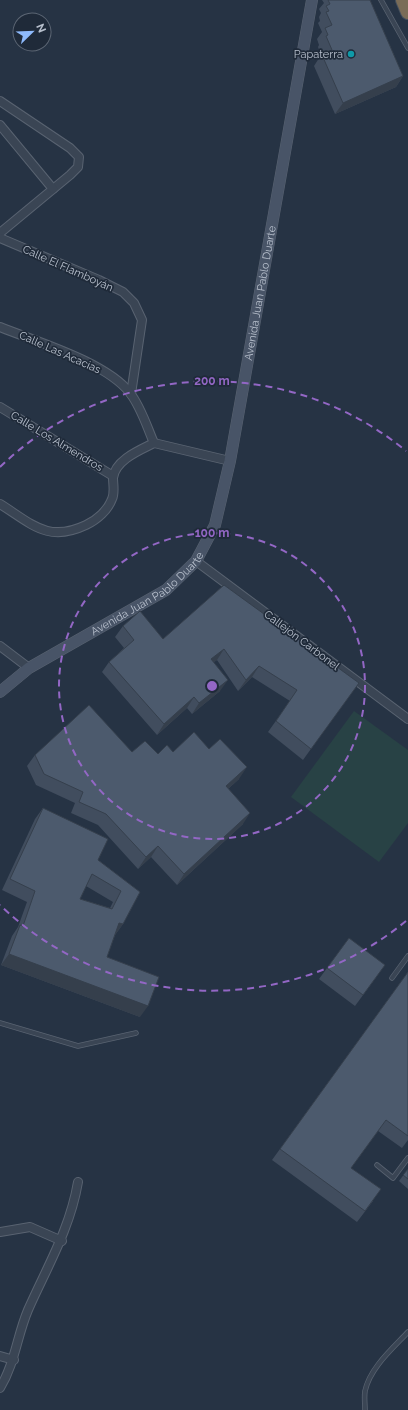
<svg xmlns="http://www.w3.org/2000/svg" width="408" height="1410" font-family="Raleway,sans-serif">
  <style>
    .park { fill: #284245 }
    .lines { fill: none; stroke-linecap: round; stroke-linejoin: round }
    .service-casing { stroke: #596371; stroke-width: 5.5 }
    .minor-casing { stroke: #596371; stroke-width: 10 }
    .secondary-casing { stroke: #596371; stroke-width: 12 }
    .motorway-casing { stroke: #45505e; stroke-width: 16 }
    .service { stroke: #3a4554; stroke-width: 4 }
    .minor { stroke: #3a4554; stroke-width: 8 }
    .secondary { stroke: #485467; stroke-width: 11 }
    .motorway { stroke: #7a6c57; stroke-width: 14 }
    .wall { fill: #414d5e; fill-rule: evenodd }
    .shaded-wall { fill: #353f4c }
    .building { fill: #4c5a6d; stroke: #353f4c; fill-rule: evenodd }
    .ring { fill: none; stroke: #9367c5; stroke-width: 2; stroke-dasharray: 7 5 }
    .culture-dot { fill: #0f9aa8; stroke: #1f2a39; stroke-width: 1.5 }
    .labels { text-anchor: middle; stroke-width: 3.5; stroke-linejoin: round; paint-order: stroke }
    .poi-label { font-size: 11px; fill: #b8c0cd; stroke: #1f2a39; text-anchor: end }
    .street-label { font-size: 11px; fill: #b8c0cd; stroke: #1f2a39 }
    .centre { fill: #9367c5; stroke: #1f2a39; stroke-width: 2 }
    .ring-label { font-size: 12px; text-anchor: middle; font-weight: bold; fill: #9367c5; stroke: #1f2a39; stroke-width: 3.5; stroke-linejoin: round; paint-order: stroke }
  </style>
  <rect width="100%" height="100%" fill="#263344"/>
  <polygon class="park" points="354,711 408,750 408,823 379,862 291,797"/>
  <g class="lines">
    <g class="service-casing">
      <g id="service">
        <polyline points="381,0 408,48"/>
        <polyline points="392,978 408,956"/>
        <polyline points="0,1023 78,1046 136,1033"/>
        <polyline points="377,1165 393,1178 408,1158"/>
        <path d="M365,1410C365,1404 364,1397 365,1391C370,1368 392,1349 408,1332"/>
      </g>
    </g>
    <g class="minor-casing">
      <g id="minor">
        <polyline points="0,101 70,148 79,157 78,167 70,175 0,233"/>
        <polyline points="0,125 53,189"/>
        <polyline points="0,238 99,280 123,292 134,303 142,320 131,394"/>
        <path d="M0,327C37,342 106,362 130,393C141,407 147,427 154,443"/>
        <polyline points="0,407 113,476"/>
        <path d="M0,504C32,524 48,543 86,525C97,520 108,510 112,499C115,493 113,484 113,478C115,460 140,450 154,443L230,461"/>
        <polyline points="196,561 408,719"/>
        <polyline points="0,646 29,668"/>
        <polyline points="0,1232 30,1227 62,1241"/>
        <polyline points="0,1356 14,1360"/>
        <path d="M0,1388C15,1363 17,1336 28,1310C47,1267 70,1229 78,1182"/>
      </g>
    </g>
    <g class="secondary-casing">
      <g id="secondary">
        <path id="s1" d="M0,692L29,668L166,590L196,561L215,525L230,461L312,0"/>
      </g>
    </g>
    <g class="motorway-casing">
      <polyline id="motorway" points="403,0 408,12"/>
    </g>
    <use href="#service" class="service"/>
    <use href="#minor" class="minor"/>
    <use href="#secondary" class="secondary"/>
    <use href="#motorway" class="motorway"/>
  </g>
  <g class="wall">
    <polygon points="322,0 370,0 403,76 396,87 335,114 314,66 321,55 318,47 319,45 317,39 322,32 318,23 320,21 319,17 321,13 319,9 324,3"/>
    <polygon points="224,585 351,693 303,760 268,732 290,701 252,677 238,691 217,660 214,662 220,691 192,714 187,708 157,735 102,672 109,662 124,648 115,637 123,626 163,639"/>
    <polygon points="209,749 239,779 228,789 243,824 177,885 151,857 138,869 98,825 71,813 75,803 36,785 27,766 35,755 132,752 158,754 173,752"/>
    <path d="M43,808L98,860L140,892L123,924L115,935L107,957L140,1017L1,965L12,936L18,927L27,902L2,890L35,819ZM86,886L113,902L110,908L80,899Z"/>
    <polygon points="327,968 377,976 355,1006 319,979"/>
    <polygon points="408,972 408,1140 402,1148 378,1131 351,1168 373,1201 357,1222 272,1160"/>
    <polygon points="408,1169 408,1189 399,1181"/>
  </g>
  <g class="shaded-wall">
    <polygon points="403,76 396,87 335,114 343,103"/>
    <polygon points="224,649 217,660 203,670 211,659"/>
    <polygon points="259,666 252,677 238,691 246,680"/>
    <polygon points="228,680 220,691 192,714 199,703"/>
    <polygon points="194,697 187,708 157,735 164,724"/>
    <polygon points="247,767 239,779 218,798 226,786"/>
    <polygon points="250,813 243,824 177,885 184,874"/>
    <polygon points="158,846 151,857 138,869 146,857"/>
    <polygon points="119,923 123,924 115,935 111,934"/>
    <polygon points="9,954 148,1006 140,1017 1,965"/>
  </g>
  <g class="building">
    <polygon points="328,0 370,0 403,76 343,103 322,55 332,50 326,36 328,35 325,28 332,25 326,12 329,11 326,6 330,4"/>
    <polygon points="224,585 359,683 311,749 276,721 297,690 259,666 246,680 224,649 211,659 228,680 199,703 194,697 164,724 109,662 134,640 123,626 140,611 163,639"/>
    <polygon points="89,705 132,752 145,741 158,754 167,745 173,752 194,732 209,749 220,739 247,767 226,786 250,813 184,874 158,846 146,857 106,814 79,802 83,792 44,774 35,755"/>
    <path d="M43,808L108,839L98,860L140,892L123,924L119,923L107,957L159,977L148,1006L9,954L20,925L23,926L35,891L10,879ZM92,874L121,891L112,909L80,899Z"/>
    <polygon points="349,938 385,965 363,995 327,968"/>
    <polygon points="408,972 408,1136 386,1120 351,1168 381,1189 365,1211 280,1149"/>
    <polygon points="408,1169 408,1179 403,1175"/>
  </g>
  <g class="ring">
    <circle cx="212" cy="686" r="153"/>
    <path d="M406 921A305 305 0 0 1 0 905M0 467A305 305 0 0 1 406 451"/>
  </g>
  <circle class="culture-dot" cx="351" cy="54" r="4"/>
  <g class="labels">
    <g class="poi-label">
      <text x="343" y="58">Papaterra</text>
    </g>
    <g class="street-label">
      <text transform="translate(68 268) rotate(24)" y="4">Calle El Flamboyán</text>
      <text dy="4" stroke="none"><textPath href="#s1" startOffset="514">Avenida Juan Pablo Duarte</textPath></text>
      <text transform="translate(60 352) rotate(24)" y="4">Calle Las Acacias</text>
      <text transform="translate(57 441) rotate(31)" y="4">Calle Los Almendros</text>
      <text dy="4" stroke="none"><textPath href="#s1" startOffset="178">Avenida Juan Pablo Duarte</textPath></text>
      <text transform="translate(302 640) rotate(37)" y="4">Callejón Carbonel</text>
    </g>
  </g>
  <circle cx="212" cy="686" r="6" class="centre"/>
  <g class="ring-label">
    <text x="212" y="385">200 m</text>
    <text x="212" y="537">100 m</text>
  </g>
  <g transform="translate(32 32) rotate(67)"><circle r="19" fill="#1f2a39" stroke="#5c6674"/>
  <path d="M0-3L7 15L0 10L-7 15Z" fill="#8ebafc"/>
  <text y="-6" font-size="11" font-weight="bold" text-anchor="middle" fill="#b8c0cd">N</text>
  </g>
</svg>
